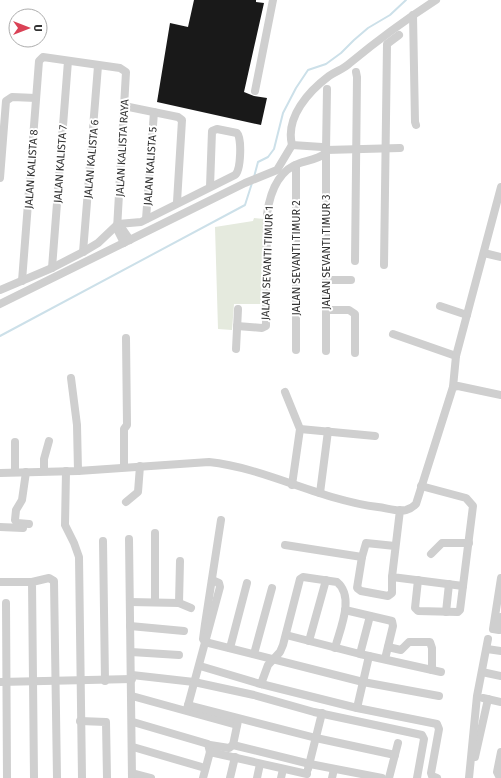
<svg xmlns="http://www.w3.org/2000/svg" width="501" height="778" font-family="'Fira Sans',sans-serif">
  <style>
    .green { fill: #e5eade }
    .lines { fill: none; stroke-linecap: round; stroke-linejoin: round }
    .stream { stroke: #cce0e9; stroke-width: 2 }
    .building { fill: #191919 }
    .minor { stroke: #cfcfcf; stroke-width: 8 }
    .labels { text-anchor: middle; stroke-width: 4; stroke-linejoin: round; paint-order: stroke }
    .street-label { font-size: 11px; fill: #323232; stroke: #fff }
  </style>
  <rect width="100%" height="100%" fill="#fff"/>
  <polygon class="green" points="254,218 264,219 261,304 234,304 232,330 218,329 215,227 253,221"/>
  <g class="lines">
    <g class="stream">
      <polyline points="254,177 258,162 268,157 274,149 283,113 296,88 308,70 326,64 341,53 354,40 368,28 390,15 406,0"/>
      <polyline points="0,336 245,205 252,183"/>
    </g>
  </g>
  <polygon class="building" points="194,0 256,0 256,2 264,3 244,92 254,96 267,98 261,125 157,102 170,23 188,27"/>
  <g class="lines">
    <g class="minor">
      <polyline points="413,15 415,122 416,125"/>
      <polyline points="327,89 326,150 400,148"/>
      <polyline points="255,91 273,0"/>
      <polyline points="124,106 178,117 182,120 177,202"/>
      <polyline points="296,165 296,350"/>
      <polyline points="0,178 6,101 12,97 36,98"/>
      <polyline points="146,219 154,112"/>
      <polyline points="118,224 121,227 130,240"/>
      <polyline points="83,252 98,66"/>
      <polyline points="484,253 501,257"/>
      <polyline points="355,261 357,77 356,72"/>
      <polyline points="384,265 387,44 399,35"/>
      <polyline points="52,268 68,61"/>
      <polyline points="326,280 351,280"/>
      <polyline points="22,281 39,61 43,57 120,68 126,72 117,229 124,243"/>
      <path d="M0,290L52,268L83,252L98,243L118,224L141,222L235,175C241,170 242,138 237,133L217,129L212,131L210,187"/>
      <polyline points="0,304 245,183 277,170 292,145"/>
      <polyline points="440,306 467,315"/>
      <polyline points="326,310 349,310 355,314 355,353"/>
      <path d="M237,326L262,328L266,326L267,214C270,193 278,170 300,163C310,160 318,159 326,153V150L322,147L292,145C285,117 309,91 329,76C336,71 344,69 350,63C378,40 405,20 436,0"/>
      <polyline points="393,334 456,356"/>
      <polyline points="236,349 238,309"/>
      <polyline points="326,351 326,153"/>
      <polyline points="71,378 77,425 78,471"/>
      <polyline points="453,387 456,356 501,187"/>
      <polyline points="285,392 300,429 292,485"/>
      <polyline points="300,429 375,436"/>
      <polyline points="15,442 15,472"/>
      <polyline points="124,467 124,429 127,425 126,338"/>
      <polyline points="44,471 44,459 49,441"/>
      <polyline points="66,471 65,525 74,543 79,557 82,778"/>
      <polyline points="26,472 22,500 16,510 15,520 17,523 29,524"/>
      <path d="M0,473L78,471L209,462C266,468 320,500 378,507C387,508 397,512 406,510C410,509 413,507 416,504L453,387L458,386L501,395"/>
      <polyline points="320,493 328,431"/>
      <polyline points="126,502 138,492 140,466"/>
      <polyline points="400,510 392,577 463,586 473,506 466,498 421,486"/>
      <polyline points="221,520 205,624 203,639 205,642 363,682 439,696"/>
      <polyline points="0,527 23,528"/>
      <polyline points="155,533 155,602"/>
      <polyline points="129,539 132,778"/>
      <polyline points="103,541 105,681"/>
      <polyline points="285,545 362,557"/>
      <polyline points="431,554 442,543 469,543"/>
      <polyline points="392,577 392,593 388,596 361,591 357,588 362,557 366,543 395,546"/>
      <polyline points="501,578 493,629 499,630 501,617"/>
      <polyline points="418,580 415,608 418,611 458,612 460,610 463,586"/>
      <polyline points="0,582 32,582"/>
      <polyline points="130,602 179,603 191,608"/>
      <polyline points="6,603 7,778"/>
      <polyline points="179,603 180,561"/>
      <polyline points="345,610 392,621 393,626 385,659"/>
      <polyline points="446,612 449,584"/>
      <polyline points="130,626 184,631"/>
      <polyline points="286,635 360,654 441,672"/>
      <polyline points="309,641 326,580"/>
      <polyline points="388,647 401,650 409,642 430,642 432,648 432,670"/>
      <polyline points="230,648 247,583"/>
      <polyline points="487,649 501,651"/>
      <polyline points="131,652 179,655"/>
      <polyline points="254,654 272,588"/>
      <polyline points="360,654 370,616"/>
      <polyline points="200,666 257,683 357,708 437,724 439,729 431,773 432,776 437,778"/>
      <polyline points="482,672 501,676"/>
      <polyline points="132,675 194,682 254,695 314,712 422,735 424,739 417,778"/>
      <polyline points="0,682 132,679"/>
      <path d="M261,684L268,665L280,652L283,645L300,579L303,577L337,582C355,597 340,629 335,648"/>
      <polyline points="132,696 237,725"/>
      <polyline points="483,698 501,702"/>
      <polyline points="188,705 316,738 395,755"/>
      <polyline points="357,708 369,656"/>
      <polyline points="187,709 220,587 219,583 212,580"/>
      <polyline points="80,721 106,722 107,778"/>
      <polyline points="133,722 208,744 210,752 203,778"/>
      <polyline points="210,745 229,748 233,745 310,764 382,778"/>
      <polyline points="233,745 238,721"/>
      <polyline points="133,747 205,768"/>
      <polyline points="210,752 307,774"/>
      <polyline points="475,757 488,699"/>
      <polyline points="308,769 322,713"/>
      <polyline points="132,773 151,778"/>
      <polyline points="34,778 32,582 49,578 54,581 57,778"/>
      <polyline points="230,778 235,757"/>
      <polyline points="257,778 260,764"/>
      <polyline points="281,778 283,769"/>
      <polyline points="332,778 334,769"/>
      <polyline points="389,778 398,743"/>
      <polyline points="469,778 477,696 488,639"/>
      <polyline points="500,778 497,772 501,752"/>
    </g>
  </g>
  <g class="labels">
    <g class="street-label">
      <text transform="translate(122 148) rotate(-87)" y="4">JALAN KALISTA RAYA</text>
      <text transform="translate(91 159) rotate(-85)" y="4">JALAN KALISTA 6</text>
      <text transform="translate(60 164) rotate(-86)" y="4">JALAN KALISTA 7</text>
      <text transform="translate(150 166) rotate(-86)" y="4">JALAN KALISTA 5</text>
      <text transform="translate(31 169) rotate(-86)" y="4">JALAN KALISTA 8</text>
      <text transform="translate(326 252) rotate(-90)" y="4">JALAN SEVANTI TIMUR 3</text>
      <text transform="translate(296 258) rotate(-90)" y="4">JALAN SEVANTI TIMUR 2</text>
      <text transform="translate(267 263) rotate(-88)" y="4">JALAN SEVANTI TIMUR 1</text>
    </g>
  </g>
  <g transform="translate(28 28) rotate(90)"><circle r="19" fill="#ffffff" stroke="#adadad"/>
  <path d="M0-3L7 15L0 10L-7 15Z" fill="#da4256"/>
  <text y="-6" font-size="11" font-weight="bold" text-anchor="middle" fill="#323232">U</text>
  </g>
</svg>
